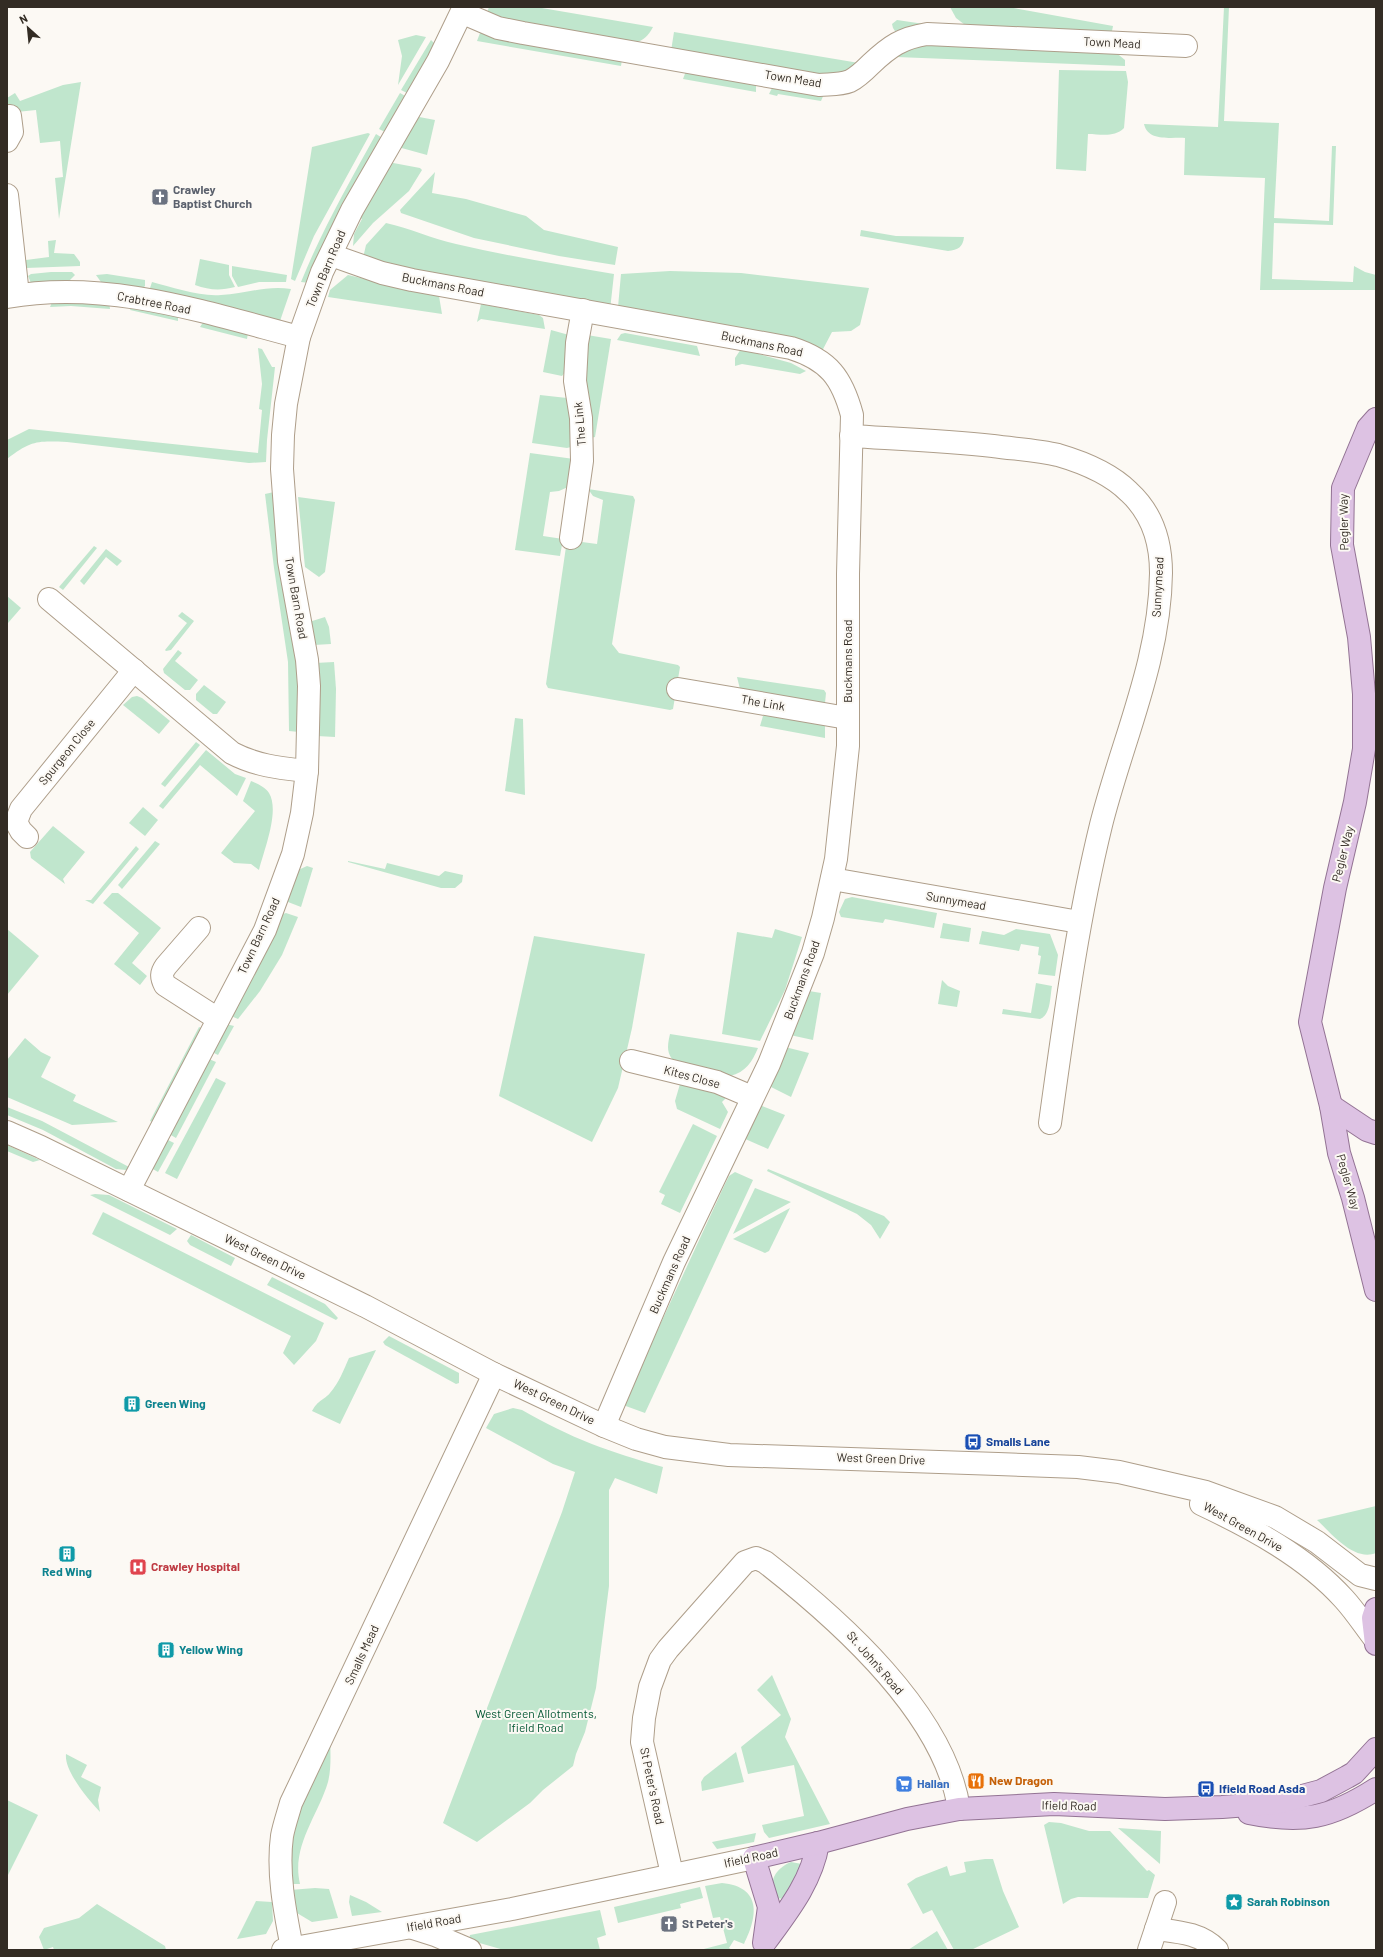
<svg xmlns="http://www.w3.org/2000/svg" width="1383" height="1957" font-family="Barlow,sans-serif">
  <style>
    .green { fill: #c0e6cd }
    .lines { fill: none; stroke-linecap: round; stroke-linejoin: round }
    .minor-casing { stroke: #ae9e8a; stroke-width: 24 }
    .primary-casing { stroke: #937394; stroke-width: 24 }
    .minor { stroke: #fff; stroke-width: 22 }
    .primary { stroke: #ddc2e3; stroke-width: 22 }
    .labels { text-anchor: middle; stroke-width: 4; stroke-linejoin: round; paint-order: stroke }
    .street-label { font-size: 12px; fill: #332c24; stroke: #fcf9f4 }
    .worship-label { font-size: 12px; font-weight: bold; fill: #5b616d; stroke: #fcf9f4; text-anchor: start }
    .culture-label { font-size: 12px; font-weight: bold; fill: #0d838f; stroke: #fcf9f4; text-anchor: start }
    .transit-label { font-size: 12px; font-weight: bold; fill: #164399; stroke: #fcf9f4; text-anchor: start }
    .health-label { font-size: 12px; font-weight: bold; fill: #be3a42; stroke: #fcf9f4; text-anchor: start }
    .park-label { font-size: 12px; fill: #045834; stroke: #fcf9f4 }
    .food-label { font-size: 12px; font-weight: bold; fill: #c56008; stroke: #fcf9f4; text-anchor: start }
    .shop-label { font-size: 12px; font-weight: bold; fill: #366cbe; stroke: #fcf9f4; text-anchor: start }
  </style>
  <rect width="100%" height="100%" fill="#fcf9f4"/>
  <g class="green">
    <path d="M489,7H536L653,27C648,36 644,40 635,43L513,22L487,13Z"/>
    <polygon points="950,7 1008,7 1113,26 1112,31 1108,35 969,28 956,18"/>
    <path d="M1224,7H1229L1224,121L1279,123L1274,218L1329,221L1332,146H1336L1333,225L1274,223L1272,279L1353,282L1354,266L1365,272L1376,275V290H1260L1265,178L1184,175L1185,138C1171,137 1148,142 1144,124L1218,127Z"/>
    <polygon points="897,20 931,25 895,31 893,28 892,24"/>
    <polygon points="674,32 859,63 832,78 671,51"/>
    <polygon points="480,33 622,59 621,66 477,41"/>
    <polygon points="416,35 426,37 398,85 402,56 398,40"/>
    <polygon points="431,40 435,44 409,94 401,90"/>
    <polygon points="930,43 1114,51 1125,60 1125,66 896,57 905,49"/>
    <path d="M1059,70L1126,71L1128,82L1124,128C1114,138 1100,134 1088,134L1086,171L1056,169Z"/>
    <polygon points="686,71 756,83 756,92 683,79"/>
    <polygon points="81,82 59,219 55,178 63,177 60,141 40,143 36,110 7,113 7,98 15,93 20,101 63,85"/>
    <polygon points="773,86 824,94 821,101 778,94 777,96 769,94"/>
    <polygon points="400,93 407,97 387,133 379,129"/>
    <polygon points="414,116 435,120 427,155 398,147"/>
    <polygon points="368,133 370,134 314,236 295,281 291,279 312,147"/>
    <path d="M376,134L384,139L310,283L301,282C322,230 349,183 376,134Z"/>
    <polygon points="388,162 420,168 422,170 409,191 373,223 353,246 354,234 362,219 358,216"/>
    <polygon points="435,172 432,193 466,199 526,216 544,230 618,247 615,265 559,256 474,238 401,213 400,210"/>
    <path d="M386,223C410,228 432,239 456,244C508,256 561,265 614,274L610,310L426,275L363,258L366,245Z"/>
    <path d="M861,230L896,236L964,237C963,247 958,250 948,251L860,236Z"/>
    <polygon points="56,240 54,253 74,254 80,262 80,266 26,268 24,262 26,260 49,257 48,241"/>
    <path d="M200,259L229,265V275L235,287C220,291 209,290 195,285Z"/>
    <polygon points="232,266 287,275 286,282 259,282 238,287 232,276"/>
    <polygon points="670,271 741,273 869,288 860,325 851,331 832,332 821,353 618,307 621,274"/>
    <polygon points="51,272 72,272 75,275 68,282 31,283 28,276 31,274"/>
    <polygon points="107,274 145,280 145,286 142,289 107,284 101,282 96,275"/>
    <polygon points="348,275 439,296 442,314 328,297 330,290"/>
    <path d="M152,282C172,287 200,297 221,295C245,294 266,285 291,289L280,321L152,290L150,288Z"/>
    <polygon points="53,300 109,302 110,309 71,306 50,307"/>
    <polygon points="481,304 539,315 543,318 545,329 481,319 477,322"/>
    <polygon points="132,305 178,315 178,321 130,310"/>
    <polygon points="204,321 248,333 247,339 200,327"/>
    <polygon points="551,330 569,335 565,363 566,371 562,376 543,372"/>
    <polygon points="625,333 697,346 700,356 617,340 621,334"/>
    <polygon points="587,335 611,339 595,437 591,438 584,391"/>
    <path d="M258,348L262,349L272,367H275L267,440L266,462L249,463L67,442C37,441 32,440 7,459V440L29,429L258,453L262,410L259,409L262,384Z"/>
    <polygon points="741,349 791,363 806,371 800,374 742,364 735,366 735,358"/>
    <polygon points="540,395 567,398 572,423 571,447 567,448 532,443"/>
    <polygon points="530,453 574,459 568,487 559,491 550,492 543,536 563,539 560,556 515,550"/>
    <polygon points="588,489 633,496 635,500 612,644 619,653 678,665 680,667 673,709 670,710 548,688 546,684 567,540 597,544 603,500 593,496"/>
    <polygon points="274,492 297,654 299,732 289,731 288,662 274,568 265,494"/>
    <polygon points="298,497 335,502 325,572 319,577 305,567"/>
    <polygon points="94,546 97,548 63,590 59,587"/>
    <polygon points="106,549 122,561 117,566 106,557 84,585 80,581"/>
    <polygon points="7,596 21,608 8,623 7,622"/>
    <polygon points="182,612 194,621 171,650 166,651 165,650 187,623 178,616"/>
    <polygon points="325,617 329,627 331,644 314,645 309,622"/>
    <polygon points="178,650 182,653 175,661 198,680 190,690 185,690 164,673 163,669"/>
    <polygon points="334,662 336,689 335,737 317,736 315,663"/>
    <polygon points="737,677 824,690 826,693 825,703 821,705 740,689"/>
    <polygon points="204,685 226,702 217,714 213,714 196,700 196,694"/>
    <polygon points="137,696 142,698 170,721 159,734 123,705 132,697"/>
    <polygon points="770,712 825,724 825,738 760,726 763,716"/>
    <polygon points="515,718 523,719 525,795 505,791"/>
    <polygon points="196,742 200,745 165,787 161,784"/>
    <polygon points="206,750 235,774 246,778 237,796 200,765 163,809 159,806"/>
    <path d="M251,781C258,784 265,787 269,793C280,811 264,850 259,870L251,864L234,863L221,853L255,811L243,801Z"/>
    <polygon points="143,807 158,820 145,836 129,823"/>
    <polygon points="53,826 85,852 63,879 65,884 31,858 30,852"/>
    <polygon points="155,841 160,844 122,889 118,885"/>
    <polygon points="136,846 139,849 93,904 85,900 91,900"/>
    <polygon points="348,861 385,869 387,863 439,876 445,871 463,875 462,882 455,888 441,888 348,862"/>
    <polygon points="307,866 313,868 301,907 288,902 286,898 296,871"/>
    <polygon points="112,893 118,893 161,928 132,963 147,976 140,985 114,964 139,933 103,903"/>
    <polygon points="852,897 937,913 934,928 885,919 883,923 841,917 839,912 845,899"/>
    <polygon points="286,913 298,917 282,955 260,991 238,1019 231,1016 280,915"/>
    <polygon points="943,923 971,928 969,942 940,938"/>
    <polygon points="7,929 39,956 7,995"/>
    <polygon points="775,929 802,937 785,990 760,1041 722,1034 737,932 772,938"/>
    <polygon points="1016,929 1050,934 1058,955 1055,976 1038,974 1041,956 1038,955 1039,947 1021,944 1019,951 979,944 982,931 1004,935"/>
    <polygon points="534,936 645,954 632,1028 618,1088 592,1142 499,1096"/>
    <polygon points="942,980 948,986 960,991 957,1007 938,1004"/>
    <path d="M1036,983L1052,986C1050,996 1051,1015 1040,1019L1002,1014L1003,1009L1031,1013Z"/>
    <polygon points="809,991 821,993 813,1040 790,1035"/>
    <polygon points="226,1024 234,1026 218,1055 212,1052"/>
    <polygon points="199,1027 204,1029 157,1124 150,1121"/>
    <path d="M670,1034L758,1048C752,1062 746,1072 730,1076L672,1059C666,1051 668,1043 670,1034Z"/>
    <polygon points="25,1038 41,1052 51,1057 41,1077 76,1095 73,1101 118,1122 72,1125 7,1097 7,1060"/>
    <polygon points="785,1047 809,1053 791,1097 767,1085"/>
    <polygon points="209,1059 216,1062 176,1138 169,1134"/>
    <polygon points="216,1078 226,1083 177,1179 165,1173"/>
    <polygon points="680,1084 718,1094 726,1098 722,1102 728,1112 720,1129 677,1109 675,1101"/>
    <polygon points="757,1104 785,1115 768,1149 743,1138"/>
    <polygon points="7,1107 42,1121 129,1167 126,1170 116,1169 43,1130 7,1115"/>
    <polygon points="693,1124 717,1136 680,1213 661,1204 665,1195 659,1192"/>
    <polygon points="166,1139 174,1143 158,1172 151,1168"/>
    <polygon points="7,1145 40,1160 33,1162 7,1151"/>
    <polygon points="768,1169 884,1216 890,1222 880,1239 871,1225 857,1214 767,1171"/>
    <polygon points="735,1172 753,1180 645,1413 623,1405 725,1184 729,1176"/>
    <polygon points="755,1188 791,1202 733,1234"/>
    <polygon points="95,1194 109,1195 177,1229 170,1235 90,1195"/>
    <polygon points="790,1208 769,1251 765,1253 733,1239"/>
    <polygon points="103,1212 324,1323 316,1341 294,1365 283,1353 291,1336 92,1234"/>
    <polygon points="191,1235 235,1258 231,1266 190,1245 187,1241"/>
    <polygon points="272,1277 325,1304 338,1318 336,1320 267,1285"/>
    <polygon points="389,1336 459,1373 459,1383 456,1384 385,1345 383,1342"/>
    <path d="M376,1350L340,1424L312,1411C319,1399 323,1401 330,1393C339,1383 344,1369 349,1358Z"/>
    <path d="M513,1408L522,1410C570,1438 610,1452 663,1467L657,1494L615,1478L609,1490V1586L596,1688L585,1732L576,1754L573,1766L543,1790L530,1803L477,1842L443,1823L562,1512L575,1472L553,1464L486,1428L494,1414Z"/>
    <path d="M1376,1506V1553C1354,1562 1331,1533 1317,1520Z"/>
    <polygon points="772,1675 791,1719 785,1737 830,1824 769,1838 764,1832 762,1825 804,1816 794,1765 748,1774 741,1747 781,1715 757,1690"/>
    <path d="M330,1732C330,1748 332,1766 328,1782C318,1816 291,1846 300,1884H289L291,1830Z"/>
    <polygon points="736,1752 744,1782 702,1791 701,1782 704,1777"/>
    <path d="M66,1754L87,1765L81,1777L101,1787L98,1800L100,1812C88,1799 64,1771 66,1754Z"/>
    <polygon points="7,1800 38,1815 7,1877"/>
    <polygon points="1049,1822 1061,1823 1089,1831 1110,1831 1147,1871 1149,1870 1155,1875 1148,1898 1078,1897 1071,1899 1063,1904 1044,1825"/>
    <polygon points="1118,1828 1161,1831 1160,1864"/>
    <polygon points="756,1833 754,1842 717,1849 712,1842"/>
    <polygon points="985,1859 993,1859 1003,1891 1019,1927 971,1950 954,1950 932,1910 923,1914 907,1884 916,1878 947,1866 950,1876 966,1872 964,1862"/>
    <path d="M791,1862L802,1864L785,1899L775,1898C768,1881 775,1869 791,1862Z"/>
    <path d="M722,1883C762,1887 758,1916 744,1944L734,1940L729,1948L732,1950H700L727,1943L720,1917L713,1918L705,1886Z"/>
    <polygon points="700,1887 703,1898 680,1904 681,1908 618,1923 614,1907"/>
    <polygon points="315,1888 329,1889 338,1918 312,1922 297,1913 290,1890"/>
    <polygon points="350,1895 366,1902 382,1912 352,1916 349,1902"/>
    <polygon points="256,1901 272,1902 273,1921 266,1934 237,1939"/>
    <polygon points="97,1904 165,1946 166,1950 54,1950 53,1947 44,1950 39,1937 44,1928 79,1918"/>
    <polygon points="600,1910 606,1935 597,1938 600,1950 504,1950 469,1940 470,1935"/>
    <polygon points="937,1931 948,1950 908,1950"/>
  </g>
  <g class="lines">
    <g class="minor-casing">
      <g id="minor">
        <path d="M463,13L498,28L523,33L819,85C830,84 840,85 850,81C858,77 865,70 871,64C890,46 902,38 927,34L1186,46"/>
        <polyline points="7,141 12,132 10,116"/>
        <polyline points="7,195 18,295"/>
        <path d="M331,255L382,273L412,280L791,348C829,360 842,378 852,415L848,574V746L836,859L823,918L813,953L769,1064L674,1262L604,1426"/>
        <path d="M7,297C106,279 204,312 299,337"/>
        <path d="M851,436C899,439 946,441 993,446C1014,449 1038,450 1058,455C1082,462 1111,474 1129,492C1152,513 1161,542 1161,573C1160,661 1122,741 1101,825C1077,923 1064,1023 1050,1123"/>
        <polyline points="571,538 582,461 581,418 575,381 577,343 583,310"/>
        <path d="M49,599L232,753C257,766 280,768 307,771"/>
        <polyline points="678,689 847,718"/>
        <polyline points="27,837 21,831 16,822 21,809 134,670"/>
        <polyline points="832,879 1079,922"/>
        <path d="M199,928L166,966C161,973 161,977 165,985L218,1019"/>
        <polyline points="631,1061 717,1082 752,1097"/>
        <polyline points="7,1132 41,1147 365,1306 494,1374 604,1426 636,1439 665,1447 729,1455 998,1464 1078,1467 1119,1472 1206,1492 1275,1517 1317,1542 1360,1575 1376,1579"/>
        <polyline points="129,1190 265,930 293,854 302,813 307,771 309,686 307,660 289,561 282,469 283,435 286,404 299,337 322,272 352,210 438,61 464,7"/>
        <path d="M1201,1504C1252,1528 1306,1557 1344,1599C1355,1611 1364,1625 1374,1638"/>
        <path d="M672,1874L642,1742L644,1718L650,1687L660,1660L668,1649L745,1562L756,1558L765,1562C838,1619 945,1713 959,1809"/>
        <polyline points="413,1928 435,1935 470,1950"/>
        <path d="M1156,1929C1179,1932 1200,1933 1217,1950"/>
        <path d="M292,1948C285,1912 277,1873 282,1836C284,1825 288,1814 291,1803L494,1374"/>
        <polyline points="283,1950 512,1909 754,1858"/>
        <polyline points="1149,1950 1165,1902"/>
      </g>
    </g>
    <g class="primary-casing">
      <g id="primary">
        <polyline points="1376,419 1368,428 1343,488 1342,545 1359,637 1364,694 1364,749 1355,802 1335,888 1310,1022 1331,1106 1339,1153 1353,1198 1376,1290"/>
        <polyline points="1331,1106 1367,1130 1376,1133"/>
        <polyline points="1376,1609 1373,1618 1376,1644"/>
        <path d="M1249,1813C1302,1824 1331,1818 1376,1789"/>
        <path d="M766,1941C788,1911 812,1881 818,1843"/>
        <polyline points="764,1943 769,1907 754,1858 818,1843 907,1819 959,1809 1054,1804 1165,1809 1222,1807 1276,1803 1321,1791 1347,1777 1354,1773 1376,1749"/>
      </g>
    </g>
    <use href="#minor" class="minor"/>
    <use href="#primary" class="primary"/>
  </g>
  <defs>
    <g id="church-square" transform="scale(0.9)"><rect x="-9" y="-9" width="18" height="18" rx="4" fill="#6b7280" stroke="#fcf9f4"/><path d="M-1.2-6h2.4v3.5h3.3v2.4h-3.3V6h-2.4V-.1h-3.3v-2.4h3.3Z" fill="#fff"/></g>
    <g id="building-square" transform="scale(0.9)"><rect x="-9" y="-9" width="18" height="18" rx="4" fill="#0f9aa8" stroke="#fcf9f4"/><path d="M-4-6H4V6H1V3H-1V6H-4ZM-2.5-4.3h1.7v1.8h-1.7ZM.8-4.3h1.7v1.8H.8ZM-2.5-1h1.7V.8h-1.7ZM.8-1h1.7V.8H.8Z" fill="#fff"/></g>
    <g id="bus-square" transform="scale(0.9)"><rect x="-9" y="-9" width="18" height="18" rx="4" fill="#1a4fb4" stroke="#fcf9f4"/><path d="M-5-6H5V4H4V6H2V4H-2V6H-4V4H-5ZM-3.5-4V0h7V-4ZM-3.5 1.2v1.5H-2V1.2ZM2 1.2v1.5H3.5V1.2Z" fill="#fff"/></g>
    <g id="hospital-square" transform="scale(0.9)"><rect x="-9" y="-9" width="18" height="18" rx="4" fill="#e0444e" stroke="#fcf9f4"/><path d="M-5-5h3v3.5h4V-5h3V5h-3V1.5h-4V5h-3Z" fill="#fff"/></g>
    <g id="restaurant-square" transform="scale(0.9)"><rect x="-9" y="-9" width="18" height="18" rx="4" fill="#e8710a" stroke="#fcf9f4"/><path d="M-5-6h1v4h1v-4h1v4h1v-4h1v5L-1.5 .5V6h-2V.5L-5-1ZM5-6V6H3V1.5H1.5Q1.5-4 5-6Z" fill="#fff"/></g>
    <g id="supermarket-square" transform="scale(0.9)"><rect x="-9" y="-9" width="18" height="18" rx="4" fill="#3f7fe0" stroke="#fcf9f4"/><path d="M-6-5.5h2.5l.6 2H6L4.5 2H-2.5L-4.4-4H-6ZM-1.5 3.2a1.3 1.3 0 1 0 .1 0ZM3 3.2a1.3 1.3 0 1 0 .1 0Z" fill="#fff"/></g>
    <g id="sight-square" transform="scale(0.9)"><rect x="-9" y="-9" width="18" height="18" rx="4" fill="#0f9aa8" stroke="#fcf9f4"/><path d="M0-6L1.8-2.2L6-1.7L2.9 1.2L3.7 5.4L0 3.3L-3.7 5.4L-2.9 1.2L-6-1.7L-1.8-2.2Z" fill="#fff"/></g>
  </defs>
  <g fill-rule="evenodd">
    <use href="#church-square" x="160" y="197"/>
    <use href="#building-square" x="132" y="1404"/>
    <use href="#bus-square" x="973" y="1442"/>
    <use href="#building-square" x="67" y="1554"/>
    <use href="#hospital-square" x="138" y="1567"/>
    <use href="#building-square" x="166" y="1650"/>
    <use href="#restaurant-square" x="976" y="1781"/>
    <use href="#supermarket-square" x="904" y="1784"/>
    <use href="#bus-square" x="1206" y="1789"/>
    <use href="#sight-square" x="1234" y="1902"/>
    <use href="#church-square" x="669" y="1924"/>
  </g>
  <g class="labels">
    <g class="street-label">
      <text transform="translate(1112 43) rotate(3)" y="4">Town Mead</text>
      <text transform="translate(793 79) rotate(9)" y="4">Town Mead</text>
      <text transform="translate(326 269) rotate(-67)" y="4">Town Barn Road</text>
      <text transform="translate(443 285) rotate(11)" y="4">Buckmans Road</text>
      <text transform="translate(154 303) rotate(11)" y="4">Crabtree Road</text>
      <text transform="translate(762 344) rotate(12)" y="4">Buckmans Road</text>
      <text transform="translate(580 424) rotate(-95)" y="4">The Link</text>
      <text transform="translate(1344 522) rotate(-91)" y="4">Pegler Way</text>
      <text transform="translate(1158 587) rotate(-87)" y="4">Sunnymead</text>
      <text transform="translate(296 598) rotate(80)" y="4">Town Barn Road</text>
      <text transform="translate(848 661) rotate(-90)" y="4">Buckmans Road</text>
      <text transform="translate(763 703) rotate(10)" y="4">The Link</text>
      <text transform="translate(67 752) rotate(-51)" y="4">Spurgeon Close</text>
      <text transform="translate(1343 854) rotate(-76)" y="4">Pegler Way</text>
      <text transform="translate(956 901) rotate(10)" y="4">Sunnymead</text>
      <text transform="translate(259 936) rotate(-65)" y="4">Town Barn Road</text>
      <text transform="translate(802 980) rotate(-70)" y="4">Buckmans Road</text>
      <text transform="translate(692 1077) rotate(15)" y="4">Kites Close</text>
      <text transform="translate(1348 1182) rotate(74)" y="4">Pegler Way</text>
      <text transform="translate(265 1257) rotate(26)" y="4">West Green Drive</text>
      <text transform="translate(670 1275) rotate(-66)" y="4">Buckmans Road</text>
      <text transform="translate(554 1402) rotate(26)" y="4">West Green Drive</text>
      <text transform="translate(881 1459) rotate(2)" y="4">West Green Drive</text>
      <text transform="translate(1243 1527) rotate(29)" y="4">West Green Drive</text>
      <text transform="translate(362 1655) rotate(-65)" y="4">Smalls Mead</text>
      <text transform="translate(875 1663) rotate(49)" y="4">St. John's Road</text>
      <text transform="translate(652 1786) rotate(78)" y="4">St Peter's Road</text>
      <text transform="translate(1069 1806) rotate(1)" y="4">Ifield Road</text>
      <text transform="translate(751 1858) rotate(-12)" y="4">Ifield Road</text>
      <text transform="translate(434 1923) rotate(-10)" y="4">Ifield Road</text>
    </g>
    <g class="worship-label">
      <text x="173" y="194">Crawley<tspan x="173" dy="14">Baptist Church</tspan></text>
      <text x="682" y="1928">St Peter's</text>
    </g>
    <g class="culture-label">
      <text x="145" y="1408">Green Wing</text>
      <text x="67" y="1576" text-anchor="middle">Red Wing</text>
      <text x="179" y="1654">Yellow Wing</text>
      <text x="1247" y="1906">Sarah Robinson</text>
    </g>
    <g class="transit-label">
      <text x="986" y="1446">Smalls Lane</text>
      <text x="1219" y="1793">Ifield Road Asda</text>
    </g>
    <g class="health-label">
      <text x="151" y="1571">Crawley Hospital</text>
    </g>
    <g class="park-label">
      <text x="536" y="1718">West Green Allotments,<tspan x="536" dy="14">Ifield Road</tspan></text>
    </g>
    <g class="food-label">
      <text x="989" y="1785">New Dragon</text>
    </g>
    <g class="shop-label">
      <text x="917" y="1788">Hallan</text>
    </g>
  </g>
  <rect width="1383" height="1957" fill="none" stroke="#332c24" stroke-width="16"/>
  <g transform="translate(28 28) rotate(333)" stroke="#fcf9f4" stroke-width="3" paint-order="stroke">
  <path d="M0-3L7 15L0 10L-7 15Z" fill="#332c24"/>
  <text y="-6" font-size="11" font-weight="bold" text-anchor="middle" fill="#332c24">N</text>
  </g>
</svg>
